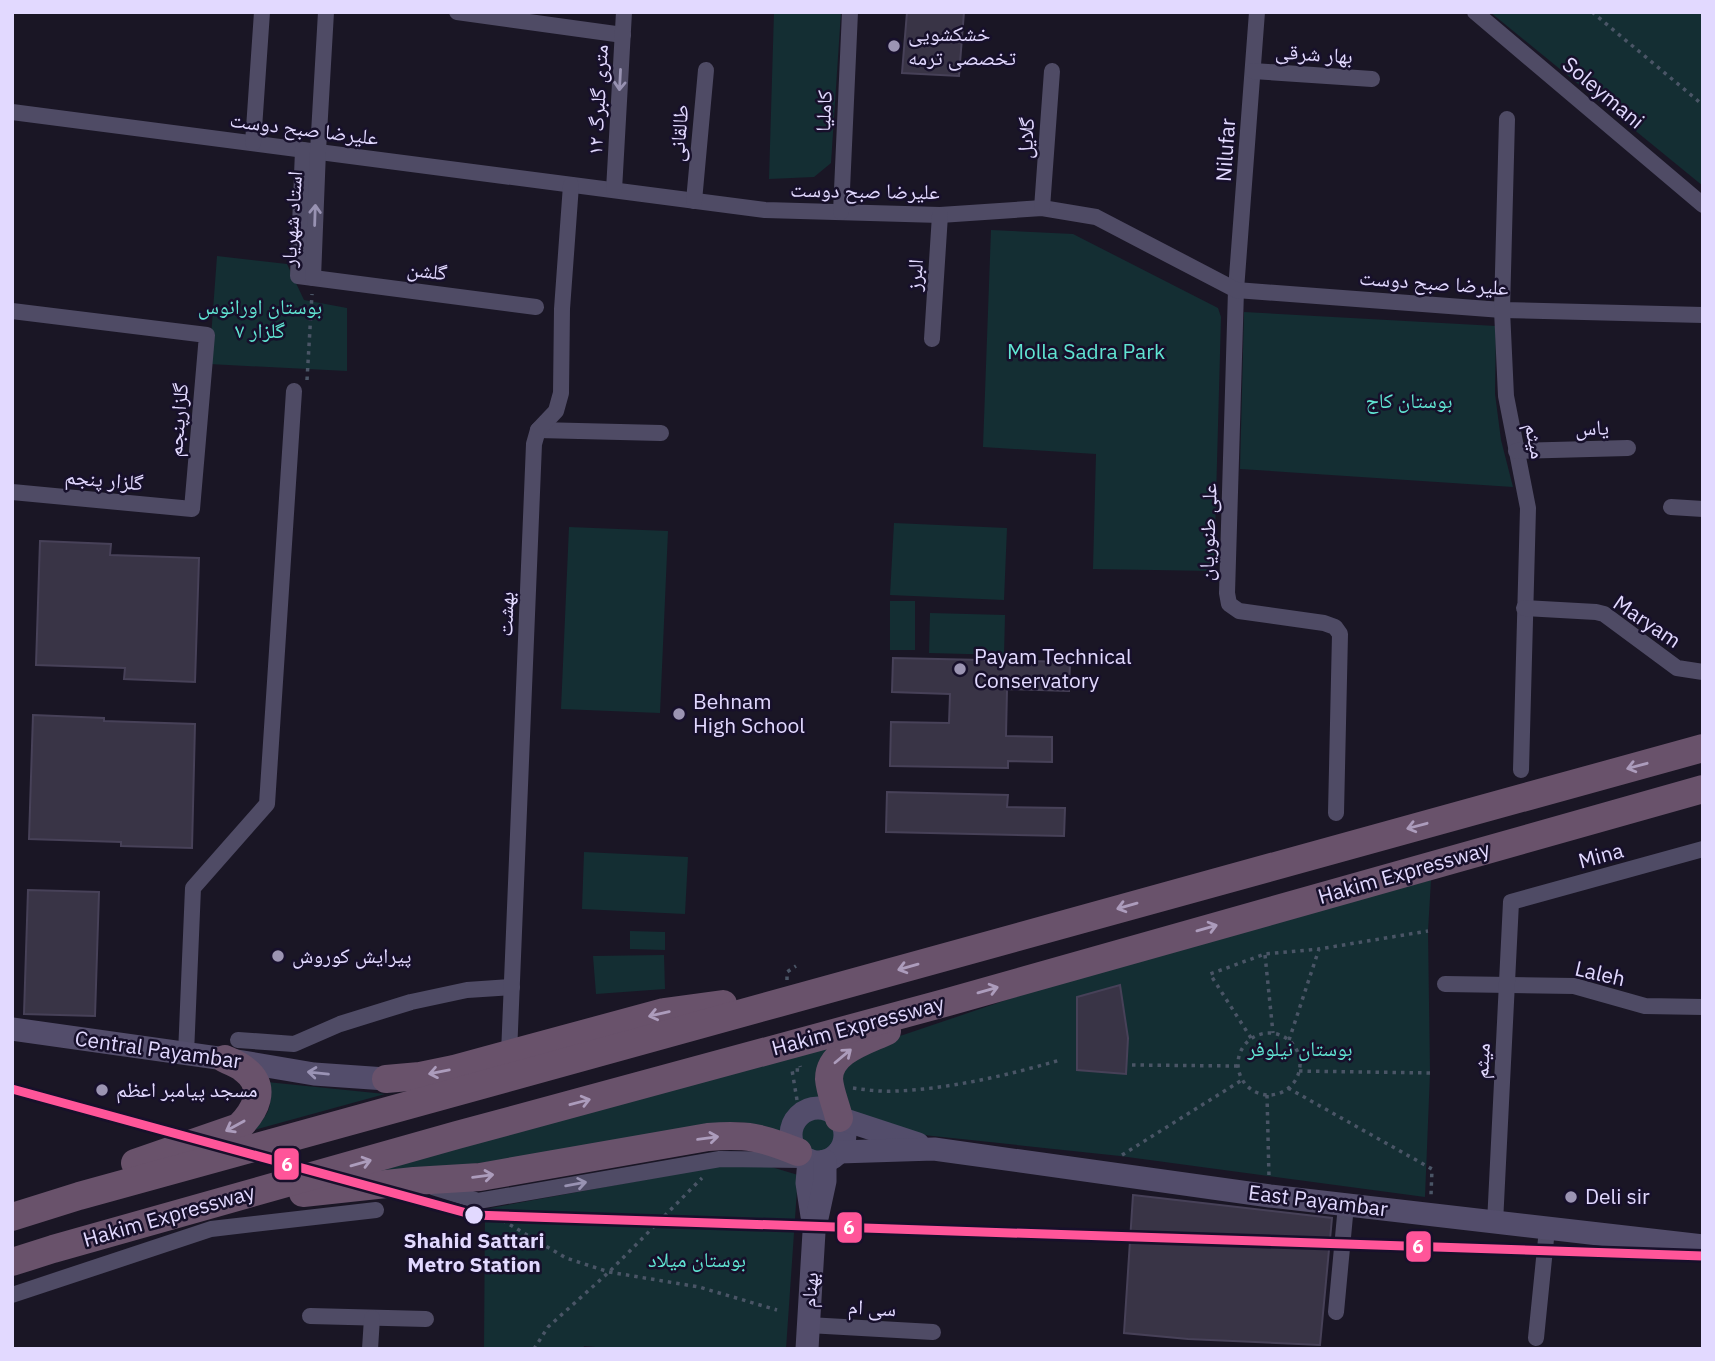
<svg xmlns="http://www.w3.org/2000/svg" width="1715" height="1361" font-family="'IBM Plex Sans','Noto Naskh Arabic',sans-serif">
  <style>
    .green { fill: #142e33 }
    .building { fill: #393446; stroke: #474158; stroke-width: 2 }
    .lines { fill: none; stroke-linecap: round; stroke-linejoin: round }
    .path { stroke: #4a5566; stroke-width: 3.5; stroke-dasharray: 3.5 5; stroke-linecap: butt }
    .street { stroke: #4f4b65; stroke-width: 16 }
    .secondary { stroke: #534d6b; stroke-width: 23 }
    .highway { stroke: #69526b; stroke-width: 28 }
    .metro-1-casing { stroke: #17102b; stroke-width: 14 }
    .metro-1 { stroke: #f59; stroke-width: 9 }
    .oneway { stroke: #9892b2 }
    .oneway2 { stroke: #ac9cbc }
    .oneway3 { stroke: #9a93b5 }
    .poi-dot { fill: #9c95b3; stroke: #17102b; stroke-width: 2.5 }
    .stop-dot { fill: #e2d9ff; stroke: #17102b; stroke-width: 2.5 }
    .labels { text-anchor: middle; stroke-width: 5; stroke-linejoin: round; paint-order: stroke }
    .poi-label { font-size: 21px; fill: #e2d9ff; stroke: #17102b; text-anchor: start }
    .street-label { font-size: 21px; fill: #e2d9ff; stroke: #17102b }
    .park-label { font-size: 21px; fill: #60e4d2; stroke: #17102b }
    .stop-label { font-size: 21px; font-weight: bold; fill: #e2d9ff; stroke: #17102b }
    .line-badge { stroke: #17102b; stroke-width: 2.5 }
    .badge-label { font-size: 19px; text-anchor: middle; font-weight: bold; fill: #fff }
  </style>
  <rect width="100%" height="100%" fill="#1a1625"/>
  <g class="green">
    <polygon points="774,12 841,12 831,163 814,177 769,179"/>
    <polygon points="1490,12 1703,12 1703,186"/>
    <polygon points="991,230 1073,234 1218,308 1221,317 1214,571 1093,569 1096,454 983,447"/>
    <polygon points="217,256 287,264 304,300 347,308 347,371 209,364"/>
    <polygon points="1244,312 1496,326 1495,394 1501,440 1513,487 1240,469"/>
    <polygon points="894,523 1007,528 1004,600 890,595"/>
    <polygon points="569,527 668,531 660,713 561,709"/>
    <rect x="890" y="601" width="25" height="49"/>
    <polygon points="930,613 1005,615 1004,655 929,653"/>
    <polygon points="584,852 688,857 685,914 582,909"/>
    <polygon points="1431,880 1428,931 1430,1073 1425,1197 1120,1156 914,1134 847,1109 837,1072 852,1050 903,1035 1092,971"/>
    <polygon points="630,931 665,932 665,950 630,949"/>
    <polygon points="664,955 665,989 596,994 593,956"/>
    <path d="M844,1040L831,1104C827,1103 823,1101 819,1101C807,1101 790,1112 785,1124C784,1129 785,1136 785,1142L748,1123L732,1122L552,1153L316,1186Z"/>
    <path d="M267,1082L385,1094L254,1130C270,1112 274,1106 267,1082Z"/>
    <path d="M814,1113L827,1115L840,1129V1142L819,1158L795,1138C796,1124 802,1117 814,1113Z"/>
    <polygon points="720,1166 768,1166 798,1175 786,1349 619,1349 584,1346 583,1349 484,1349 485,1209"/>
  </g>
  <g class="building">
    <polygon points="907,12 964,12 959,76 902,73"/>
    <polygon points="40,541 111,544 110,555 199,558 195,682 124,679 125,668 36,665"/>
    <polygon points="893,658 1070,662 1069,691 1007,689 1006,736 1052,737 1052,762 1008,761 1008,768 890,766 891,722 949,723 950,694 892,692"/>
    <polygon points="33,715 104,718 104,721 195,724 192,848 121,846 121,842 29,839"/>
    <polygon points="887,792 1008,795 1007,807 1065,808 1064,836 886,832"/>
    <polygon points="28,890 99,892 95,1016 24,1014"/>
    <polygon points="1120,985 1128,1038 1126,1074 1077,1070 1077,997"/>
    <polygon points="1133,1195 1332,1218 1320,1345 1188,1339 1124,1333"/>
  </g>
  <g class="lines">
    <g class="path">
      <polyline points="1592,12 1703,105"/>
      <polyline points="307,380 312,294"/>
      <polyline points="1265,955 1273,1033"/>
      <polyline points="787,980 787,972 796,966"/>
      <circle cx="1269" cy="1064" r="31"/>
      <polyline points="1251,1038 1210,974 1265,954 1319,949"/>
      <polyline points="1289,1040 1319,949 1428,931"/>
      <polyline points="1132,1065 1237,1066"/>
      <polyline points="1299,1071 1430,1073"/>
      <path d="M853,1088C867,1090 882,1092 896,1091C949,1089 1009,1075 1060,1060"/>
      <polyline points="1288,1088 1432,1169 1431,1195"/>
      <polyline points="1267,1095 1269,1177"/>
      <polyline points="797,1100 792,1070 801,1070 800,1066"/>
      <polyline points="1122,1155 1242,1080"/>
      <polyline points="496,1215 507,1223 566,1258 609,1272 699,1287 777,1310"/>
      <polyline points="534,1349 548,1327 609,1272 702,1178"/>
    </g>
    <g class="street">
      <polyline points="457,12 623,35"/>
      <polyline points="1257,12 1236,290 1227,593 1229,604 1239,611 1324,623 1335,627 1340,634 1336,813"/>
      <polyline points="1475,12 1703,205"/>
      <polyline points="1253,71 1372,79"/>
      <polyline points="12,112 765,210 940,215 1042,208 1096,217 1236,290 1502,310 1703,315"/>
      <polyline points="1507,119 1502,310 1506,396 1528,508 1521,770"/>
      <polyline points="253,143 262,12"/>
      <polyline points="303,150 298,276 536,307"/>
      <polyline points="614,190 624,12"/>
      <polyline points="694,201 706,70"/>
      <polyline points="1042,208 1052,71"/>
      <polyline points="841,212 850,12"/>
      <polyline points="313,278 318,151 326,12"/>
      <polyline points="12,311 207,335 192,509 12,492"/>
      <polyline points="932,339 940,215"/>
      <polyline points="538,430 661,433"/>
      <polyline points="1516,451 1628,448"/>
      <polyline points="1671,507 1703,509"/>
      <polyline points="1524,608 1596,612 1604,614 1677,668 1703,672"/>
      <polyline points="1445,984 1574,986 1645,1006 1703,1007"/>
      <polyline points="238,1040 294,1044 340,1024 411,1002 467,990 512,987"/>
      <polyline points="186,1054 193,888 267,804 294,391"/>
      <polyline points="509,1054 534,444 538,430 556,411 561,393 562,309 571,185"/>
      <polyline points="433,1187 478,1201 720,1159 801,1160"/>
      <polyline points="1495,1223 1511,902 1703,849"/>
      <polyline points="12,1295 211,1229 376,1210"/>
      <polyline points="1336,1312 1346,1205"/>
      <polyline points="310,1316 426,1319"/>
      <polyline points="808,1325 933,1332"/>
      <polyline points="1536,1338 1547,1229"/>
      <polyline points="370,1349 372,1318"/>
    </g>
    <g class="secondary">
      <polyline points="12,1029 225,1059 314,1074 386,1079"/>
      <circle cx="818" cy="1135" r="27"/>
      <polyline points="839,1118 918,1144"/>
      <polyline points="839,1152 934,1149 1270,1196 1703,1246"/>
      <polyline points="809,1160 807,1183 812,1216"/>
      <polyline points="807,1349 814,1232 825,1181 825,1161"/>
    </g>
    <g class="highway">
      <polyline points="386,1079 420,1076 454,1069 664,1012 723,1004"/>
      <path d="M839,1118C836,1105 830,1092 829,1079C829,1051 866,1041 887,1031"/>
      <path d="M135,1163L239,1127C255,1111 268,1088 245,1070C240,1065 232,1062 225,1059"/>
      <path d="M303,1193L414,1181L480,1177L708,1137C747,1134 761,1137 798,1152"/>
      <polyline points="12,1217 79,1196 1703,748"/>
      <polyline points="12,1262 53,1249 457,1135 948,1002 1703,789"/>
    </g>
    <g class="metro-1-casing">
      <polyline id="metro-1" points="12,1089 474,1215 1703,1256"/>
    </g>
    <use href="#metro-1" class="metro-1"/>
  </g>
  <defs><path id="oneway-shaft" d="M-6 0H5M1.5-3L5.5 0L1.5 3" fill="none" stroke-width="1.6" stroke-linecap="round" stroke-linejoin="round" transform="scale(1.75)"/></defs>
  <g class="oneway">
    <use href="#oneway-shaft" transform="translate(620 80) rotate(93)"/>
    <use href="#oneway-shaft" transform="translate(315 215) rotate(-88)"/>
    <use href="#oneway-shaft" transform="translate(576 1184) rotate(-10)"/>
  </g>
  <g class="oneway2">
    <use href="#oneway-shaft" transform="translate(1637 766) rotate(165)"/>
    <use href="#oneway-shaft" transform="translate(1417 826) rotate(165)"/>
    <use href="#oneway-shaft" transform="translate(1127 906) rotate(164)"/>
    <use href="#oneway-shaft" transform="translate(1207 928) rotate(-16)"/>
    <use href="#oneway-shaft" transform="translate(908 967) rotate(164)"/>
    <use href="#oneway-shaft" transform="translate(988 990) rotate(-16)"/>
    <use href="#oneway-shaft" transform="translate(659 1014) rotate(167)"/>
    <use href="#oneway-shaft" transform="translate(843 1056) rotate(-40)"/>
    <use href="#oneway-shaft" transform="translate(439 1072) rotate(169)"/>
    <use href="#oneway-shaft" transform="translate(580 1102) rotate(-15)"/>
    <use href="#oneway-shaft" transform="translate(235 1126) rotate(151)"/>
    <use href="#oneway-shaft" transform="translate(708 1138) rotate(-8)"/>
    <use href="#oneway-shaft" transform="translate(361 1163) rotate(-16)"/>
    <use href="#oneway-shaft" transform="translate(483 1176) rotate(-7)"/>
  </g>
  <use class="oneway3" href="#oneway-shaft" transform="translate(318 1073) rotate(-174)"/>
  <g class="poi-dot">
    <circle cx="894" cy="46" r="7"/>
    <circle cx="960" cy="669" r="7"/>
    <circle cx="679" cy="714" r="7"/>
    <circle cx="278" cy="956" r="7"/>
    <circle cx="102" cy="1090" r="7"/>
    <circle cx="1571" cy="1197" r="7"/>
  </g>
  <circle class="stop-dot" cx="474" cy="1215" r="10"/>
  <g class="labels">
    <g class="poi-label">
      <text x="908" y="41">خشکشویی<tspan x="908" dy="24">تخصصی ترمه</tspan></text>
      <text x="974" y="664">Payam Technical<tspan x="974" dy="24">Conservatory</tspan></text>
      <text x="693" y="709">Behnam<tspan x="693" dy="24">High School</tspan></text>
      <text x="292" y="963">پیرایش کوروش</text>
      <text x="116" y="1097">مسجد پیامبر اعظم</text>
      <text x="1585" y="1204">Deli sir</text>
    </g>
    <g class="street-label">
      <text transform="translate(1314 54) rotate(4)" y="7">بهار شرقی</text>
      <text transform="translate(1603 93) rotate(40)" y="7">Soleymani</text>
      <text transform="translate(598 100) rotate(-87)" y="7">۱۲ متری گلبرگ</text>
      <text transform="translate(824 111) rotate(-87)" y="7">کاملیا</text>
      <text transform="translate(304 129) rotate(7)" y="7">علیرضا صبح دوست</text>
      <text transform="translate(679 133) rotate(-85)" y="7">طالقانی</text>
      <text transform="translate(1026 138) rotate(-86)" y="7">گلایل</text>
      <text transform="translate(1226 150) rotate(-86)" y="7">Nilufar</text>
      <text transform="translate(865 191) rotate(1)" y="7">علیرضا صبح دوست</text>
      <text transform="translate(292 219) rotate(-86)" y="7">استاد شهریار</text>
      <text transform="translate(427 271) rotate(7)" y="7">گلشن</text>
      <text transform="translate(915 275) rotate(-86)" y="7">البرز</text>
      <text transform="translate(1434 283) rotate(4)" y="7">علیرضا صبح دوست</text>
      <text transform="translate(178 420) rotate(-85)" y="7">گلزارپنجم</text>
      <text transform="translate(1592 428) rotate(-2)" y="7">یاس</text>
      <text transform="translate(1535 441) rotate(79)" y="7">میثم</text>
      <text transform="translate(104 480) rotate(5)" y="7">گلزار پنجم</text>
      <text transform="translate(1208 532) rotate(-88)" y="7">علی طنوریان</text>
      <text transform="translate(506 614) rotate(-88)" y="7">بهشت</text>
      <text transform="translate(1647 622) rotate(34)" y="7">Maryam</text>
      <text transform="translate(1601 856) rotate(-15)" y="7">Mina</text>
      <text transform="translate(1404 873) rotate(-16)" y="7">Hakim Expressway</text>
      <text transform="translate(1600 974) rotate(13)" y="7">Laleh</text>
      <text transform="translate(858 1026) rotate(-15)" y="7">Hakim Expressway</text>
      <text transform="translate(158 1050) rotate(8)" y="7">Central Payambar</text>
      <text transform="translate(1482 1061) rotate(-87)" y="7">میثم</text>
      <text transform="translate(1318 1201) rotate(7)" y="7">East Payambar</text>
      <text transform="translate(169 1216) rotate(-16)" y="7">Hakim Expressway</text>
      <text transform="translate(810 1290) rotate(-86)" y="7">بهنام</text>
      <text transform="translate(872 1308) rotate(3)" y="7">سی ام</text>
    </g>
    <g class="park-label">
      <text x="260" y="314">بوستان اورانوس<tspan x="260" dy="24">گلزار ۷</tspan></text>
      <text x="1086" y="359">Molla Sadra Park</text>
      <text x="1409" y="408">بوستان کاج</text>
      <text x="1300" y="1056">بوستان نیلوفر</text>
      <text x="697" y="1267">بوستان میلاد</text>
    </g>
    <g class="stop-label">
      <text x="474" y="1248">Shahid Sattari<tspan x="474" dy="24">Metro Station</tspan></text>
    </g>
  </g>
  <g class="line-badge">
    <rect x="273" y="1147" width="27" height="34" rx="7" fill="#f59"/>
    <rect x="836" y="1211" width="27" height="33" rx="7" fill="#f59"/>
    <rect x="1405" y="1230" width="27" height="33" rx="7" fill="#f59"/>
  </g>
  <g class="badge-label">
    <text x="287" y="1171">6</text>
    <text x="849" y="1234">6</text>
    <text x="1418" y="1253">6</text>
  </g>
  <rect width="1715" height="1361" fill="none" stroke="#e2d9ff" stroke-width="28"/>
</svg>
